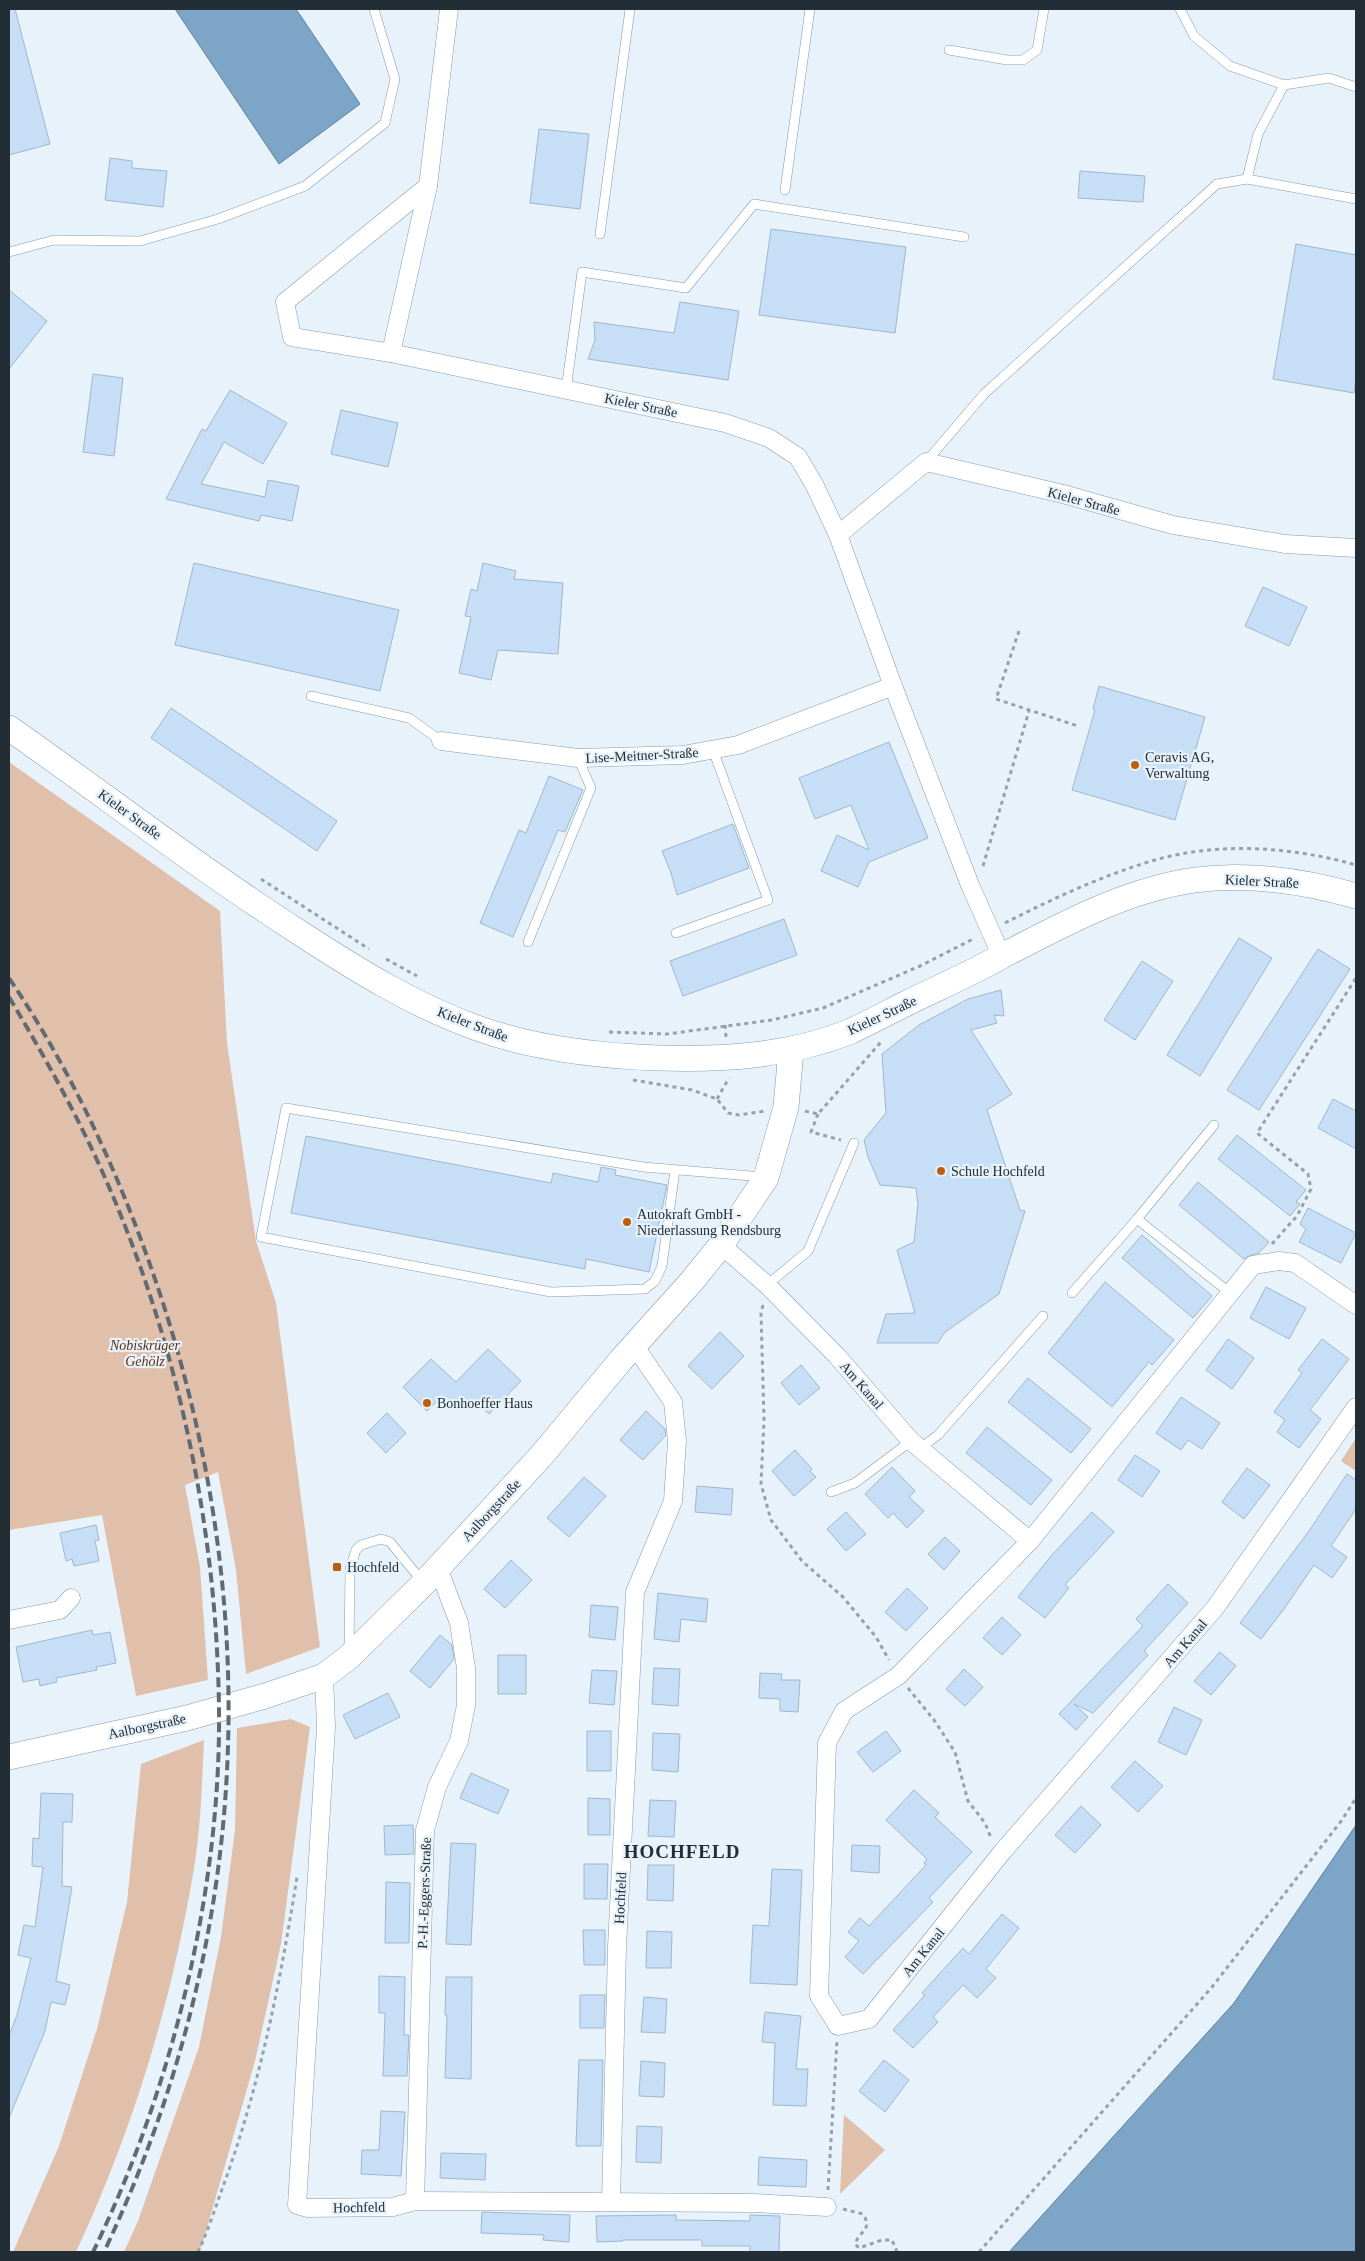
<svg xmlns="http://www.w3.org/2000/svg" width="1365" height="2261" font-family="'Times New Roman',serif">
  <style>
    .green { fill: #e0bfab }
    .water { fill: #7da5c8; stroke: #62819c }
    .building { fill: #c7dff6; stroke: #9fb7cc }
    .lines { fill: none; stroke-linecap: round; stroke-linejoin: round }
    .lane-casing { stroke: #839baf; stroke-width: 10 }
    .street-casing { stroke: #839baf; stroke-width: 19 }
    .secondary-casing { stroke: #839baf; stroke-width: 26 }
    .path { stroke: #97a1a9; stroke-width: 3; stroke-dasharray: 4 4; stroke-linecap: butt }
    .lane { stroke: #fff; stroke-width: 9 }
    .street { stroke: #fff; stroke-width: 18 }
    .secondary { stroke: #fff; stroke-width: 25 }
    .rail { stroke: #606a72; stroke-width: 4; stroke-dasharray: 10 5; stroke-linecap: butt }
    .poi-dot { fill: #bb5e10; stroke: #e8f2fb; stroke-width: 2 }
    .labels { text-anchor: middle; stroke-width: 4.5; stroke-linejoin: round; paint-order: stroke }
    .street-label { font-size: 14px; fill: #232d35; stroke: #e8f2fb }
    .poi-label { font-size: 14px; fill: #232d35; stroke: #e8f2fb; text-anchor: start }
    .park-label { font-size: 14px; font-style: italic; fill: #5d3011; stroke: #e8f2fb }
    .district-label { font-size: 19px; font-weight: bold; letter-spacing: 1px; fill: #232d35; stroke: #e8f2fb }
  </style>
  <rect width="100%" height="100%" fill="#e8f2fb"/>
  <g class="green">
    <polygon points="9,762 220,911 227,1043 256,1241 276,1303 320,1647 246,1674 236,1570 218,1472 185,1485 200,1567 208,1680 136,1696 102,1515 9,1530"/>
    <polygon points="1356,1438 1356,1471 1341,1461"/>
    <polygon points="291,1719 310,1727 281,1944 255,2061 202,2245 198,2252 124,2252 138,2221 199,2047 221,1937 235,1830 237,1728"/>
    <path d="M204,1740C202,1782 201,1826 194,1868C172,2001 133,2130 76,2252H13L59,2146L97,2029L127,1902L141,1764Z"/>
    <polygon points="844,2115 885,2150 840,2194"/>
  </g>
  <g class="water">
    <polygon points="175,9 296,9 360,104 279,164"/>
    <polygon points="1356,1825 1356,2252 1009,2252 1234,2003"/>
  </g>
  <g class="building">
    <polygon points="9,9 15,9 50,144 9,155"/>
    <polygon points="539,129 589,134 580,209 530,203"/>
    <polygon points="110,158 132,161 132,168 167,171 163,207 105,200"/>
    <polygon points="1080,171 1145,176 1143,202 1078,198"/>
    <polygon points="771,229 906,247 895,333 759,315"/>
    <polygon points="1296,244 1356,255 1356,380 1354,393 1273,379"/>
    <polygon points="9,290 47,321 9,369"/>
    <polygon points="680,302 739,311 728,380 588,359 595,340 594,322 674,333"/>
    <polygon points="93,374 123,378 114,456 83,452"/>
    <polygon points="230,390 287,423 263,464 224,442 201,484 265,497 268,480 299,486 292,521 261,515 259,521 166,499 202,429 206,431"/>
    <polygon points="341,410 398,423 388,467 331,454"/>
    <polygon points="194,563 399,610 380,691 175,645"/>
    <polygon points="483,563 516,571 514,579 563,583 558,654 498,650 491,680 459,673 471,617 465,616 471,589 477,591"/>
    <polygon points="1263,587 1307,607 1289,646 1245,626"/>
    <polygon points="1099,686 1205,717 1175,820 1072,790 1095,710 1093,709"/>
    <polygon points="171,708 337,821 317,851 151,738"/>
    <polygon points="889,742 928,838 869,862 858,887 821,871 837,835 869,850 851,805 815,819 799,778"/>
    <polygon points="549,776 583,790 565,832 558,830 513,937 480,923 519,830 526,833"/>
    <polygon points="733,824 749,868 677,895 671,873 662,851"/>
    <polygon points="784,919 797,955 683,996 670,961"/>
    <polygon points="1239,938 1272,958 1200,1076 1167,1055"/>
    <polygon points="1318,949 1350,969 1259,1110 1227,1090"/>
    <polygon points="1142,961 1173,981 1135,1040 1104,1020"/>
    <polygon points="1001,990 1004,1016 994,1015 997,1023 971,1030 1012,1094 987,1110 1020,1210 1025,1211 999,1294 944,1333 938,1343 877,1343 886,1314 915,1313 897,1250 914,1242 918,1204 916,1188 880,1185 868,1157 864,1140 886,1113 882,1054 919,1025 968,999"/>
    <polygon points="1333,1099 1356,1111 1356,1149 1318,1128"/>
    <polygon points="1237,1135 1306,1190 1296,1202 1300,1204 1290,1216 1218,1159"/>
    <polygon points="306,1136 551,1183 553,1173 598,1182 601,1167 616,1170 615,1175 667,1185 649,1272 586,1259 585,1269 291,1213"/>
    <polygon points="1198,1182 1269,1242 1259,1253 1251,1255 1244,1259 1179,1205"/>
    <polygon points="1308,1208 1356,1233 1341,1263 1299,1242 1306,1229 1300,1224"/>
    <polygon points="1142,1235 1212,1296 1193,1318 1122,1258"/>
    <polygon points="1105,1282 1174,1340 1152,1365 1149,1362 1112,1407 1048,1353"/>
    <polygon points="1266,1287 1306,1308 1289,1339 1250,1318"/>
    <polygon points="720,1332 744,1356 712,1389 688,1366"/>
    <polygon points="1228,1339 1254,1358 1232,1389 1206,1370"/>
    <polygon points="1322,1339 1349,1359 1310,1410 1321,1419 1299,1448 1277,1432 1285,1420 1274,1412 1302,1373 1298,1370"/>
    <polygon points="488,1349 521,1381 489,1414 477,1403 461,1408 436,1402 427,1411 403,1387 431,1359 456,1382"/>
    <polygon points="801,1365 820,1388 799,1405 781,1383"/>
    <polygon points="1028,1378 1091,1429 1071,1453 1008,1402"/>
    <polygon points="1181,1397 1220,1423 1202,1449 1188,1440 1181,1450 1156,1433"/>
    <polygon points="646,1411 665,1429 666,1435 643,1460 620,1440"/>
    <polygon points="387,1413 406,1433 386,1453 367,1433"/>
    <polygon points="987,1427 1052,1480 1031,1505 966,1453"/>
    <polygon points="795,1450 812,1469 810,1471 816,1477 794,1496 772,1471"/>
    <polygon points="1135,1455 1160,1471 1142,1497 1118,1480"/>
    <polygon points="892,1467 915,1491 909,1497 924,1511 907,1528 893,1513 888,1518 865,1494"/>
    <polygon points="1247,1468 1270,1485 1244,1519 1222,1502"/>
    <polygon points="1347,1474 1356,1480 1356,1509 1331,1546 1347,1557 1332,1578 1314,1565 1284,1609 1261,1639 1240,1623 1309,1531"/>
    <polygon points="584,1477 606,1496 569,1537 547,1518"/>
    <polygon points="697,1486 733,1489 731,1515 695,1512"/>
    <polygon points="846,1512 866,1534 846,1551 827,1529"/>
    <polygon points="1092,1512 1114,1532 1065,1585 1069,1588 1045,1618 1018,1597 1051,1556"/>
    <polygon points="96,1525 99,1540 95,1541 99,1561 74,1566 72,1559 66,1561 60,1533"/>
    <polygon points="945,1537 960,1551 944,1570 928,1554"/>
    <polygon points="511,1560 532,1580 505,1608 484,1589"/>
    <polygon points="1168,1584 1188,1603 1144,1651 1148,1655 1093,1713 1074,1704 1088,1717 1076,1730 1059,1714 1143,1626 1136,1619"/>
    <polygon points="907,1588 928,1608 906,1631 885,1612"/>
    <polygon points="658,1593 708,1599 706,1622 681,1619 679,1642 654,1639"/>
    <polygon points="591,1605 618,1607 615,1640 589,1637"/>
    <polygon points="1002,1617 1021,1635 1002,1655 983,1638"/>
    <polygon points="92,1630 93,1635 110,1632 116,1663 96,1667 97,1670 56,1678 57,1682 40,1686 39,1679 23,1682 16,1647"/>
    <polygon points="440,1635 452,1645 454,1659 430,1688 410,1671"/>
    <polygon points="1220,1652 1236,1666 1211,1695 1194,1681"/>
    <rect x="498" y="1655" width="28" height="39"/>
    <polygon points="654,1668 680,1669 678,1706 652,1704"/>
    <polygon points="964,1669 983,1687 965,1706 946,1689"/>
    <polygon points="592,1670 617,1671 614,1705 589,1703"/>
    <polygon points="760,1673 782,1674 781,1680 800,1680 798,1712 780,1711 780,1699 759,1698"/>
    <polygon points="388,1693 400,1717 355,1739 343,1715"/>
    <polygon points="1174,1707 1202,1720 1186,1755 1158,1742"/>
    <rect x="587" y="1731" width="24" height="40"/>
    <polygon points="886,1731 901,1751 873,1772 857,1752"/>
    <polygon points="653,1733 680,1734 678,1772 652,1770"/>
    <polygon points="1135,1761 1163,1786 1138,1812 1111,1787"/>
    <polygon points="471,1773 509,1790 498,1814 460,1798"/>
    <polygon points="914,1790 939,1813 935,1817 972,1852 929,1898 933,1902 863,1974 845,1957 859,1941 848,1932 860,1918 869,1926 926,1865 924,1863 927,1859 886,1820"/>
    <polygon points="41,1793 73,1794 72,1822 63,1822 62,1886 72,1887 56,1981 70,1985 65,2005 51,2002 45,2031 9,2118 9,2036 17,2015 31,1958 18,1955 24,1925 35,1927 43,1867 32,1866 33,1838 39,1839"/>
    <polygon points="588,1798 610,1799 610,1835 588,1835"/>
    <polygon points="650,1800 676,1801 674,1837 648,1836"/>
    <polygon points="1081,1806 1101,1825 1075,1853 1055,1835"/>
    <polygon points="413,1825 414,1854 385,1855 384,1826"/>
    <polygon points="451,1843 476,1844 471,1945 446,1944"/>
    <polygon points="852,1845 880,1846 879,1873 851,1871"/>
    <polygon points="584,1864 608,1864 607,1899 584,1899"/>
    <polygon points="648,1865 674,1865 673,1901 647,1900"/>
    <polygon points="772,1869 802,1870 797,1985 750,1983 753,1925 769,1926"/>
    <polygon points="386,1882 410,1883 409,1943 385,1943"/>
    <polygon points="1002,1914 1019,1928 986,1969 996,1978 977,1998 963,1985 933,2017 938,2022 913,2048 893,2030 925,1995 922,1993 963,1948 969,1954"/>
    <polygon points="583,1930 605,1930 605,1965 584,1965"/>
    <polygon points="647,1931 672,1932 671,1968 646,1968"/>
    <polygon points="379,1976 405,1977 404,2035 409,2035 407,2076 383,2076 385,2013 379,2013"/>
    <polygon points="446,1977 472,1977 471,2079 445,2078 447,2015 445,2015"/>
    <polygon points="580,1995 605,1995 604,2028 580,2028"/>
    <polygon points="644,1997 667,1999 665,2033 641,2032"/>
    <polygon points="765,2012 801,2016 796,2069 808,2069 806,2106 773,2105 775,2043 762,2042"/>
    <polygon points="579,2060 603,2060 601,2146 576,2146"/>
    <polygon points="884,2060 909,2080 885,2112 859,2091"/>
    <polygon points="641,2061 665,2063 664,2097 639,2096"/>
    <polygon points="381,2111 405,2112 401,2176 361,2174 362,2150 379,2150"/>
    <polygon points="637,2126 662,2127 661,2163 636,2162"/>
    <polygon points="441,2153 486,2154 485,2180 440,2178"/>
    <polygon points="759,2157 807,2160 806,2187 758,2185"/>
    <polygon points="482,2212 570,2215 569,2242 543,2240 544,2235 481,2233"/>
    <polygon points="676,2215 676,2220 750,2221 750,2215 780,2216 779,2252 750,2252 750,2246 702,2246 702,2240 623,2240 623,2241 597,2242 596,2216"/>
  </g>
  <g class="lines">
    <g class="lane-casing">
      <g id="lane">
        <polyline points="1180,9 1194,36 1230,66 1284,85"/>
        <polyline points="949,50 1007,60 1023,60 1037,50 1044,9"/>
        <polyline points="1247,179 1258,134 1284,85 1329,78 1356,87"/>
        <polyline points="785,190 810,9"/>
        <polyline points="600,234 630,9"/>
        <polyline points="9,252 54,240 140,241 218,219 305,186 385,123 395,79 374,9"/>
        <polyline points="566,390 582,272 686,288 754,204 964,237"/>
        <polyline points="926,462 984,394 1217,184 1247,179 1356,199"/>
        <polyline points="311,696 409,718 441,741"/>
        <polyline points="676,933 768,900 713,750"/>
        <polyline points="528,942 591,788 578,758"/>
        <polyline points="675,1170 662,1266 655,1281 645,1289 551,1292 261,1237 286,1108 643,1167 763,1177"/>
        <polyline points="1137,1219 1230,1293"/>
        <polyline points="767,1285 808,1251 854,1143"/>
        <polyline points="1072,1293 1137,1219 1214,1125"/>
        <polyline points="919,1449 938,1435 1043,1316"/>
        <polyline points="831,1492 855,1483 911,1441"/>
        <polyline points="349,1650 350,1569 356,1550 361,1545 381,1539 390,1542 422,1581"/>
      </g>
    </g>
    <g class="street-casing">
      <g id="street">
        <polyline points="449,9 428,186 391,353 725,423 769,438 798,457 815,486 838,535 893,686 970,885 1002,957"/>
        <polyline points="391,353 292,337 285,302 428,186"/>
        <polyline points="838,535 926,462 1063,494 1173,525 1285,544 1356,548"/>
        <polyline points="441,741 578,758 683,755 738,745 893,686"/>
        <polyline points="721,1245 767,1285 836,1355 911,1441 1030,1541"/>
        <polyline points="1356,1305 1295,1263 1279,1261 1253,1265 1030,1541 898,1676 844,1711 827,1743 819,1996 838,2026 869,2019 1003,1851 1215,1608 1356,1407"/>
        <polyline points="9,1620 60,1610 71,1598"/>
        <polyline points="324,1676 326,1727 297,2205 307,2208 393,2207 415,2201 753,2203 827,2207"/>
        <polyline points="415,2201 425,1830 437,1787 459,1741 466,1705 466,1668 459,1623 438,1568"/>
        <polyline points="611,2202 617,1947 635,1592 673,1501 677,1441 673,1402 634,1345"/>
      </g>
    </g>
    <g class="secondary-casing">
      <g id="secondary">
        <path d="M9,728C106,796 200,869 300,933C357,970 413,1005 477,1028C535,1049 597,1056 659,1058C724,1060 788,1056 849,1032C869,1023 889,1012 909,1002C940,987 972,973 1002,956C1064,924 1125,890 1195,880C1250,873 1304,881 1356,896"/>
        <polyline points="9,1757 187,1718 265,1696 324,1676 349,1657 424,1583 542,1455 621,1360 692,1281 721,1245 766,1178 786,1107 791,1050"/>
      </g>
    </g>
    <g class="path">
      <polyline points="1019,631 996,699 1078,726"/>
      <polyline points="983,866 1029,711"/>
      <polyline points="261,879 369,949"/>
      <path d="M1005,923C1050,900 1097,878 1145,863C1213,841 1289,846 1356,865"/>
      <polyline points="386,959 417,976"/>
      <polyline points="725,1025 726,1037"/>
      <polyline points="609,1032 667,1034 772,1020 823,1008 920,966 975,938"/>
      <polyline points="633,1080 692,1090 717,1099 728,1113 739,1115 765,1111"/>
      <polyline points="717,1099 729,1078"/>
      <polyline points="805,1111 818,1114 881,1042"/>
      <polyline points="818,1114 811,1132 841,1140"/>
      <polyline points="1272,1244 1297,1216 1311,1189 1308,1174 1257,1133 1356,978"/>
      <polyline points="763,1305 761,1313 764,1420 761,1484 771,1520 802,1561 843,1597 876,1637 889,1660"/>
      <polyline points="908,1688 934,1720 955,1752 968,1801 985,1823 991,1838"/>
      <polyline points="828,2190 837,2041"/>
      <path d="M843,2209L863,2214C873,2230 860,2230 855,2244L859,2248L882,2240H892L897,2252"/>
      <path d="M198,2252C207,2233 214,2212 221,2192C259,2090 280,1984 297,1877"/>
      <polyline points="979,2252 1212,1987 1342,1820 1356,1798"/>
    </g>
    <use href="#lane" class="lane"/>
    <use href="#street" class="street"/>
    <use href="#secondary" class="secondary"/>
    <g class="rail">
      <path d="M9,978C72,1071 119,1174 155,1279C267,1608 252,1938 104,2252"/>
      <path d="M9,997C43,1054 75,1111 102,1171C177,1339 217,1526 219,1710C221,1890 172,2090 93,2252"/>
    </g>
  </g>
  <g class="poi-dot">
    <circle cx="1135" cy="765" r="5"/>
    <circle cx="941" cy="1171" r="5"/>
    <circle cx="627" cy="1222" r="5"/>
    <circle cx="427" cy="1403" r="5"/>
    <rect x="332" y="1562" width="10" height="10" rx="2.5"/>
  </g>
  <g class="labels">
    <g class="street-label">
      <text transform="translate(641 405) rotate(12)" y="5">Kieler Straße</text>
      <text transform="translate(1084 501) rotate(15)" y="5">Kieler Straße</text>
      <text transform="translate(642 755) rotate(-3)" y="5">Lise-Meitner-Straße</text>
      <text transform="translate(130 814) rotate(36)" y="5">Kieler Straße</text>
      <text transform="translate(1262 881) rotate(3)" y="5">Kieler Straße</text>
      <text transform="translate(882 1015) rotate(-25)" y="5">Kieler Straße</text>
      <text transform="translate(473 1024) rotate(21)" y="5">Kieler Straße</text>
      <text transform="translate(862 1385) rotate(49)" y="5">Am Kanal</text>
      <text transform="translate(491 1510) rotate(-47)" y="5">Aalborgstraße</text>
      <text transform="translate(1185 1643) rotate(-49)" y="5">Am Kanal</text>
      <text transform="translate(147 1726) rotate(-12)" y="5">Aalborgstraße</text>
      <text transform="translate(424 1893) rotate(-88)" y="5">P.-H.-Eggers-Straße</text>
      <text transform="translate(620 1898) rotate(-87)" y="5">Hochfeld</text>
      <text transform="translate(923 1952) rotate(-51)" y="5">Am Kanal</text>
      <text transform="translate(359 2207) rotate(-1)" y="5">Hochfeld</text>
    </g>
    <g class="poi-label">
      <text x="1145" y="762">Ceravis AG,<tspan x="1145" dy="16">Verwaltung</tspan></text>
      <text x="951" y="1176">Schule Hochfeld</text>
      <text x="637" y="1219">Autokraft GmbH -<tspan x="637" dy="16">Niederlassung Rendsburg</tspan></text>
      <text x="437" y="1408">Bonhoeffer Haus</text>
      <text x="347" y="1572">Hochfeld</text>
    </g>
    <g class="park-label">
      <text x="145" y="1350">Nobiskrüger<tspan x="145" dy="16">Gehölz</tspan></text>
    </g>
    <g class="district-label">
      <text x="682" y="1858">HOCHFELD</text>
    </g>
  </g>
  <rect width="1365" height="2261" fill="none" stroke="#232d35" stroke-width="20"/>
</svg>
